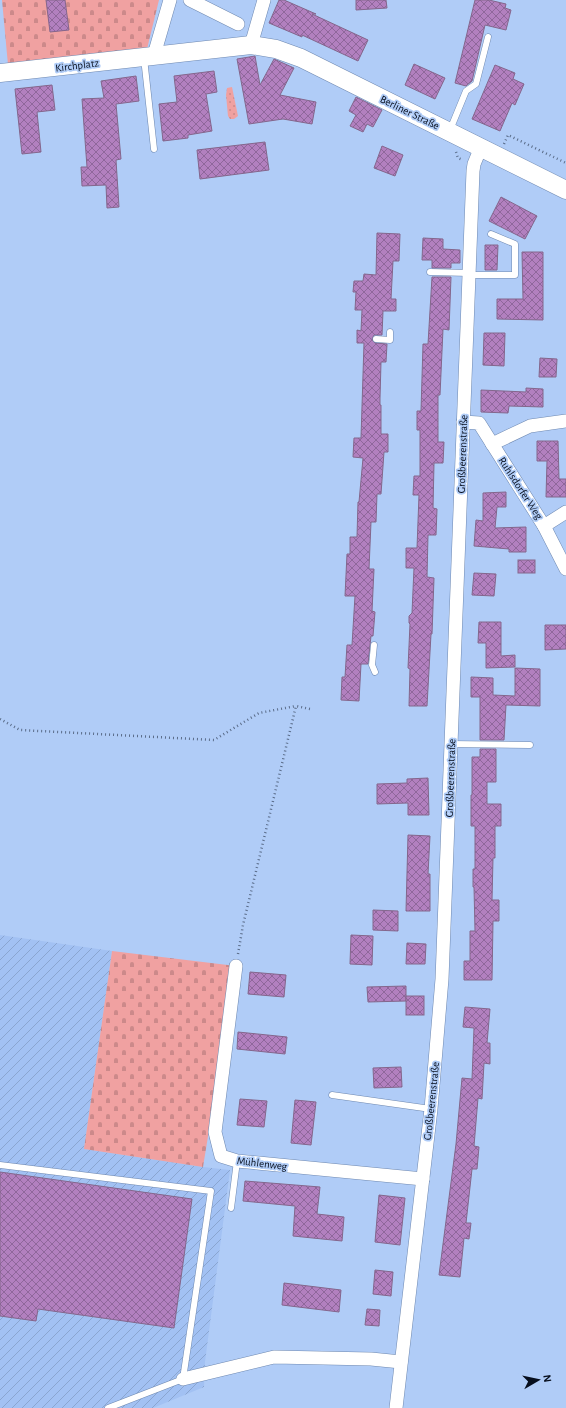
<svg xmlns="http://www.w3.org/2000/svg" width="566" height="1408" font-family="'Alegreya Sans',sans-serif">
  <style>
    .industrial { fill: url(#industrial-furrows) }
    .grass { fill: url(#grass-dots) }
    .cemetery { fill: url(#cemetery-stones) }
    .building { fill: url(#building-cross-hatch); stroke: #84668c }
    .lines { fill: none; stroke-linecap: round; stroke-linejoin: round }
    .service-casing { stroke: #6e88b0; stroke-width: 7 }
    .minor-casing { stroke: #6e88b0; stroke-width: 14 }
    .secondary-casing { stroke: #6e88b0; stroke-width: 19 }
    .path { stroke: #5a6c89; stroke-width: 2.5; stroke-dasharray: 1 3; stroke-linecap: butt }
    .service { stroke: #fff; stroke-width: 6 }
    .minor { stroke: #fff; stroke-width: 13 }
    .secondary { stroke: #fff; stroke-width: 18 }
    .labels { text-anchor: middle; stroke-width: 3.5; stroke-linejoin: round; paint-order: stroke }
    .street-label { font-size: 11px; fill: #060e1d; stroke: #b0ccf7 }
  </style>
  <defs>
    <pattern id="industrial-furrows" width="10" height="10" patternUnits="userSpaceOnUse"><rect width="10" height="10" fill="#a2c1f3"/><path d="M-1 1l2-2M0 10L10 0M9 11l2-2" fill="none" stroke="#8aa5d0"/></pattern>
    <pattern id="grass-dots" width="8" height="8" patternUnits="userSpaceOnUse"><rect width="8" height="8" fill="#f0a1a1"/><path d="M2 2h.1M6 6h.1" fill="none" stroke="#cc898a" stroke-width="1.8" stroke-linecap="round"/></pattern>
    <pattern id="cemetery-stones" width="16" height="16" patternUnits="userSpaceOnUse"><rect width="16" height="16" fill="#f0a1a1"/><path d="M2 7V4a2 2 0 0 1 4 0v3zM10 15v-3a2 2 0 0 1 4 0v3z" fill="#cc898a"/></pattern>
    <pattern id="building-cross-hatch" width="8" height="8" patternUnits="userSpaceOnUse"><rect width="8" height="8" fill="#b280bf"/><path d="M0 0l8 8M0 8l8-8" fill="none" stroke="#8f679b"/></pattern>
  </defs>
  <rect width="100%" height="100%" fill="#b0ccf7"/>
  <polygon class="industrial" points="0,935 112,951 84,1149 203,1167 230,1170 205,1362 204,1387 153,1408 0,1408"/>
  <polygon class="grass" points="232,87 238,116 234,119 230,119 228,116 226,95 227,88"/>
  <g class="cemetery">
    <polygon points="2,0 159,0 147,49 8,65"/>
    <polygon points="112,951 236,966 203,1167 84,1149"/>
  </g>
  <g class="building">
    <polygon points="46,0 65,0 69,30 50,32"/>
    <polygon points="279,0 284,0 316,14 312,14 368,40 358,61 302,35 302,37 269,23"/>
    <polygon points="356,0 386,0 387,8 356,10"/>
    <polygon points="475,0 489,0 506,4 505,8 511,10 506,30 485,25 472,81 466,86 455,83"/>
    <polygon points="255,56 260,85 274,59 294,68 280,95 316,102 312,124 283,119 249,124 237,59"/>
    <polygon points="414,64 445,78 435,99 405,85"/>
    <polygon points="495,65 515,73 513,79 524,84 515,105 512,103 500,131 472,119"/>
    <polygon points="214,71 217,92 206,94 212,131 188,135 188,138 163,141 159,104 177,102 174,76"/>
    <polygon points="136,76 139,101 116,104 121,159 116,160 119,207 107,208 106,185 82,186 81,167 87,167 82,99 104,98 101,81"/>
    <polygon points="52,85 55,110 37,112 41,152 22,154 15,89"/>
    <polygon points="356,97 382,110 373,127 367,124 363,132 350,126 356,115 349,111"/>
    <polygon points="265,142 269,170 200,179 197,150"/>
    <polygon points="382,146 403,155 395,176 374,168"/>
    <polygon points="501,197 537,216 525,239 489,221"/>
    <polygon points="377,233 400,234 399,261 393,261 391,299 396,299 396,311 383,311 382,335 374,335 372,339 375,343 387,344 386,362 381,362 380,398 380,405 381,405 381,434 388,434 388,452 384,452 381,494 377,494 376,522 371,522 369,569 374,569 372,611 375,612 373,636 371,636 370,645 368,664 361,664 359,701 341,700 342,677 345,677 347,645 352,645 355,596 345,596 347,554 350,554 350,537 357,537 358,502 359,502 363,458 353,457 354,438 361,438 364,343 357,343 357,330 361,331 362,310 355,310 356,292 353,292 354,281 363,281 364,274 376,275"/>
    <polygon points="423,238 443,239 443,249 460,250 460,263 451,263 451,268 432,268 432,260 422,260"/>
    <polygon points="485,245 498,245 497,270 485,270"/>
    <polygon points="522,252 543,252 543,320 497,319 497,299 523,299"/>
    <polygon points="432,277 451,277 449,330 443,329 440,395 438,395 438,442 444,442 443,463 434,463 433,508 437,509 436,535 428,535 427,577 434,578 432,634 431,634 427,706 409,706 410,669 408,668 410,624 409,623 409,616 412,613 414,568 406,568 406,548 417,548 419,495 413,495 414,476 420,476 420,430 417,430 417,411 421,411 423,344 428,344"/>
    <polygon points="484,333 505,333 504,366 483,365"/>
    <polygon points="540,358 557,359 556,377 539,377"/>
    <polygon points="526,388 543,389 543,407 509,406 508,413 481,412 481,390 526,392"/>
    <polygon points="537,441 558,441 559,479 566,479 566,497 546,497 547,461 537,461"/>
    <polygon points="506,492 506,507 497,507 495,528 526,527 526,552 509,552 509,549 474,546 476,520 483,521 483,493"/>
    <rect x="518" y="560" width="17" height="13"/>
    <polygon points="474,573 496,574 494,596 472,595"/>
    <polygon points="479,622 501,622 501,656 515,655 515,667 486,668 486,643 478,643"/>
    <polygon points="545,625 566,625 566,649 545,650"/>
    <polygon points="515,668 540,669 540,706 506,705 504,740 480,740 480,697 471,697 471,677 493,678 493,695 515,696"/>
    <polygon points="480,749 496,749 496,782 487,782 487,804 501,804 501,826 495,826 495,858 493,858 492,900 499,900 499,921 493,921 492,980 464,980 464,961 470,961 470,931 475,931 474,887 473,887 473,869 475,869 475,826 471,826 471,795 472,795 472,757 480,757"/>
    <polygon points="428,778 429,815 408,815 408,803 377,804 377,784 407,783 407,779"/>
    <polygon points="408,835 430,836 428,874 430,874 430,911 406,911"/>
    <polygon points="373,910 398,911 398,931 373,930"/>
    <polygon points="351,935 373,936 372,965 350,964"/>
    <polygon points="407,943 426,944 425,964 406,964"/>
    <polygon points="250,972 286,975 284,997 248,994"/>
    <polygon points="406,986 406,1001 368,1002 367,987"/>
    <rect x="406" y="996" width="18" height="19"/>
    <polygon points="465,1007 490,1009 487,1043 490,1043 490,1064 484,1063 482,1099 478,1098 474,1146 479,1147 477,1169 472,1169 466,1223 471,1223 469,1239 464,1238 460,1277 439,1275 456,1144 462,1078 472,1079 474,1028 463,1027"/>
    <polygon points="238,1032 287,1037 285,1054 237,1049"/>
    <polygon points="401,1067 402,1087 374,1088 373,1068"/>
    <polygon points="240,1099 267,1101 264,1127 237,1125"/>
    <polygon points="295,1100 316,1102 311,1145 291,1143"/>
    <polygon points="0,1172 192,1199 174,1328 38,1309 36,1321 0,1316"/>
    <polygon points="245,1181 320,1187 317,1214 344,1217 342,1241 293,1236 295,1206 243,1201"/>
    <polygon points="379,1195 405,1198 400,1245 375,1242"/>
    <polygon points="375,1270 393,1272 391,1296 373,1294"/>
    <polygon points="284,1283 341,1290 339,1312 282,1305"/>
    <polygon points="367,1309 380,1310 379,1326 365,1325"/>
  </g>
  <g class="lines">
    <g class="service-casing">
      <g id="service">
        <polyline points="144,58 154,149"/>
        <polyline points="450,130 466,91 476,84 488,37"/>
        <polyline points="430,272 469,273"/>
        <polyline points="469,275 515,275 515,244 491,234"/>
        <polyline points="376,339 390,340 390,332"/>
        <polyline points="374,645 372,665 375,672"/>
        <polyline points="451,744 530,745"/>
        <polyline points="332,1095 431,1109"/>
        <polyline points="0,1165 211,1191 183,1379 108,1408"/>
        <polyline points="231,1208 237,1161"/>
      </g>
    </g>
    <g class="minor-casing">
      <g id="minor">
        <polyline points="190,0 238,24"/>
        <polyline points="251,45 264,0"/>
        <polyline points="154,55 170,0"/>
        <polyline points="463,422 479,423 544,526 566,569"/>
        <polyline points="492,444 530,426 566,421"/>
        <polyline points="544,526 566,512"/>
        <polyline points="236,966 215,1132 221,1156 237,1161 423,1179"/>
        <polyline points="183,1379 274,1357 371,1359 401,1362"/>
        <polyline points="396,1408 431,1109 442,979 473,171 474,164 481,147"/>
      </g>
    </g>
    <g class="secondary-casing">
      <polyline id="secondary" points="0,73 251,45 276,49 301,58 566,190"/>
    </g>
    <g class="path">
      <polyline points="504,144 508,135 566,163"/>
      <polyline points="456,152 458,158 463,160"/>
      <polyline points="0,719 20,730 214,740 259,713 296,706"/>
      <polyline points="238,954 243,925 296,706 310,709"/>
    </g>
    <use href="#service" class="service"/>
    <use href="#minor" class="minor"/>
    <use href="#secondary" class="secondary"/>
  </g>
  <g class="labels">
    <g class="street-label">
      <text transform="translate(77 65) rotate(-7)" y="4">Kirchplatz</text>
      <text transform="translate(410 112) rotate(26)" y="4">Berliner Straße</text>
      <text transform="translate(462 454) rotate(-88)" y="4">Großbeerenstraße</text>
      <text transform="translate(521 488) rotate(57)" y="4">Ruhlsdorfer Weg</text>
      <text transform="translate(450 778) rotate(-88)" y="4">Großbeerenstraße</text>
      <text transform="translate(431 1101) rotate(-84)" y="4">Großbeerenstraße</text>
      <text transform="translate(262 1163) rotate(7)" y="4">Mühlenweg</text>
    </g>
  </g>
  <g transform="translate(538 1380) rotate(81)" stroke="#b0ccf7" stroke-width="3" paint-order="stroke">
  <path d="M0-3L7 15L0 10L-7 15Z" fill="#060e1d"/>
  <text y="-6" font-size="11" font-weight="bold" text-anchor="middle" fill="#060e1d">N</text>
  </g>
</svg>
